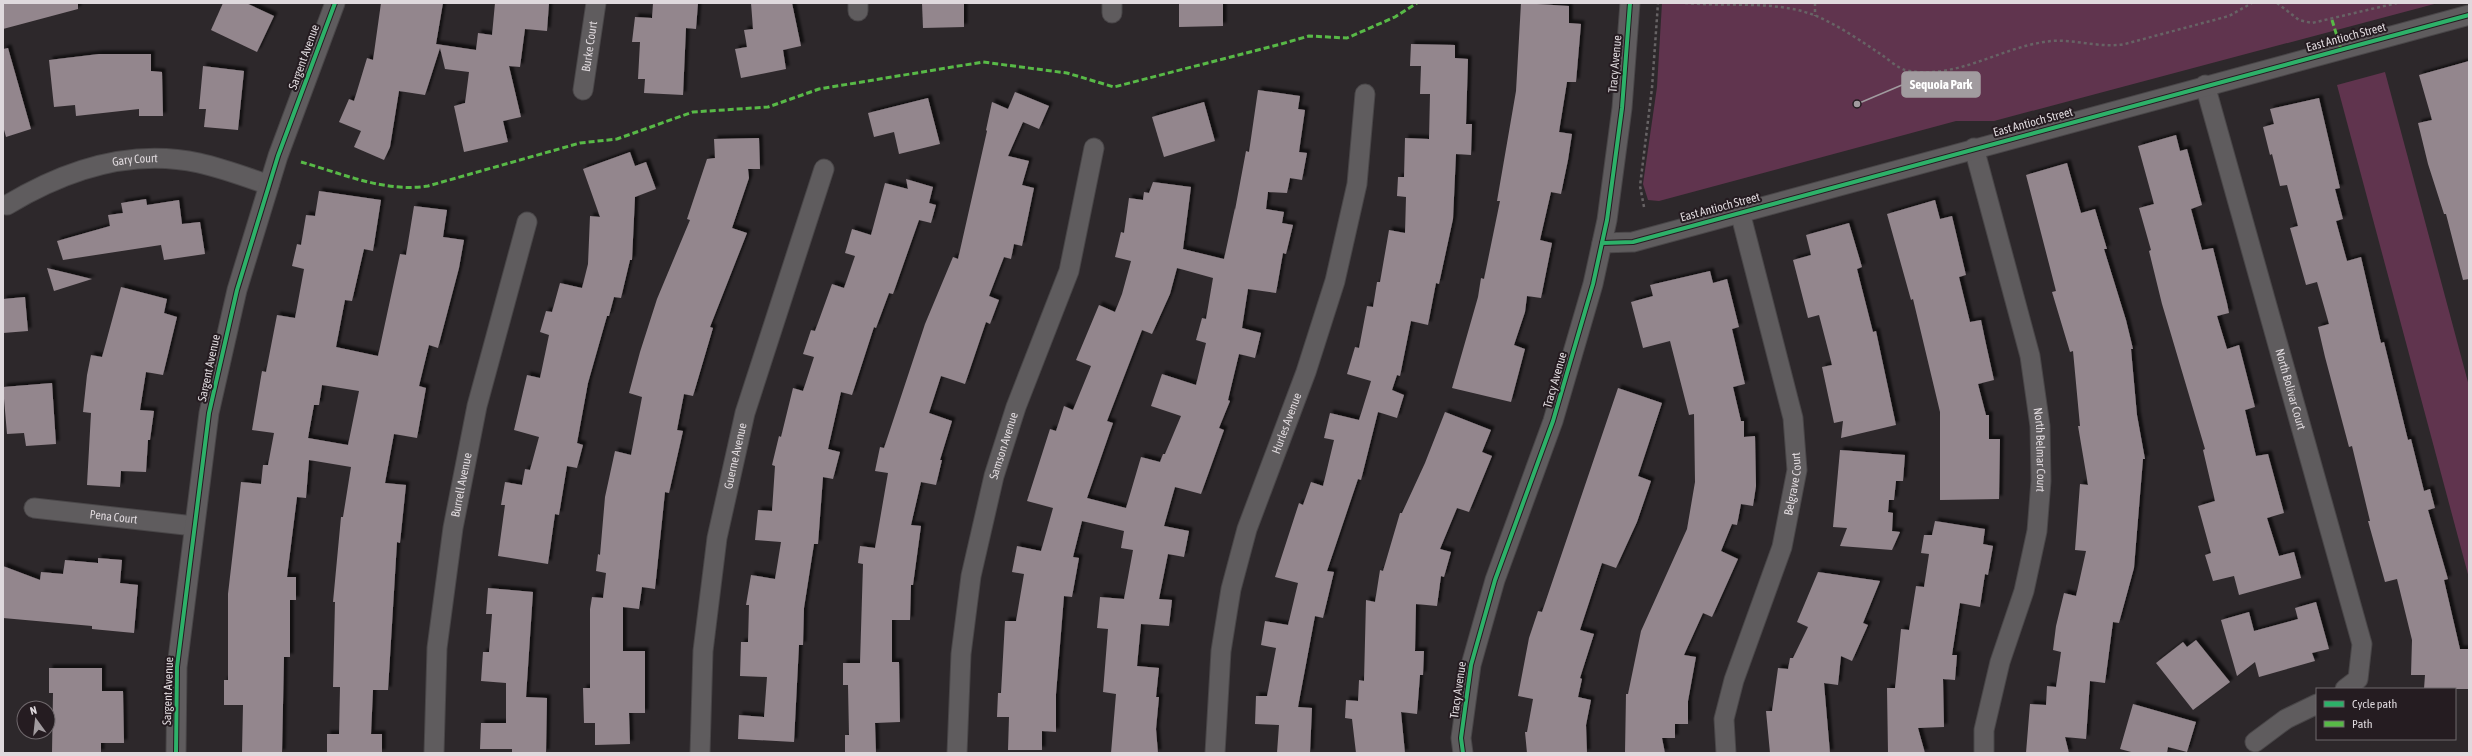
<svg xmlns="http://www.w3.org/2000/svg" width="2472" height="756" font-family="'Asap Condensed',sans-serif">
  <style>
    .green { fill: #60344e }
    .building { fill: #93868d; fill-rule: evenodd; filter: url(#shadow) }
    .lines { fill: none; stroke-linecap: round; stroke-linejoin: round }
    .minor-casing { stroke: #494648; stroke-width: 21 }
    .path { stroke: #676365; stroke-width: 2.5; stroke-dasharray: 3 3; stroke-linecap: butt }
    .minor { stroke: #5f5c5e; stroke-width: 19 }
    .quiet { stroke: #58b947; stroke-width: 3; stroke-dasharray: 6 3; stroke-linecap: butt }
    .cycleway-casing { stroke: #251c21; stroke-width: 6 }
    .cycleway { stroke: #2db169; stroke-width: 4 }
    .labels { text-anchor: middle; stroke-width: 4; stroke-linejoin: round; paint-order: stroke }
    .street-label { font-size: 12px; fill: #dfd9dd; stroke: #251c21 }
    .leader { fill: none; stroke: #a19b9f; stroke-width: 1.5 }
    .callout-dot { fill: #a19b9f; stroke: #251c21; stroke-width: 1.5 }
    .callout { fill: #a19b9f; stroke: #a19b9f; stroke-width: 1.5 }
    .callout-label { font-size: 13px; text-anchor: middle; font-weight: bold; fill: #fff }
  </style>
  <defs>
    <filter id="shadow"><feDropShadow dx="3.5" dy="-3.5" stdDeviation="1" flood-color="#0009"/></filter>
  </defs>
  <rect width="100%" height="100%" fill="#2d282b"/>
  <g class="green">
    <polygon points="1662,3 2438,3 1994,121 1956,121 1659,201 1648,200 1643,184 1657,87"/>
    <polygon points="2385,72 2469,386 2469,578 2337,85"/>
  </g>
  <g class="building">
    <polygon points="3,3 78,3 78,9 3,29"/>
    <polygon points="223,3 246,3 274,16 257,52 211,30"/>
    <polygon points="381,3 443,3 436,44 476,50 478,33 492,35 495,3 549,3 547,31 525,29 520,67 509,66 521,117 503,121 508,142 464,152 454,106 465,103 469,72 445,69 440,48 425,95 399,91 390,147 384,160 354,147 361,131 339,122 349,99 354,101 367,58 373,60"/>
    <polygon points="653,3 698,3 696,29 686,28 683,95 644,93 645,79 638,79 640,42 632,42 635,17 652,18"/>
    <polygon points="751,3 792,3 801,46 783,50 786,69 741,78 735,49 747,47 744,30 753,29"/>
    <polygon points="922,3 964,3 964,27 923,28"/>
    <polygon points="1179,3 1223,3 1223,26 1179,27"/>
    <polygon points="1521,3 1569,6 1569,23 1581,24 1576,82 1567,82 1559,132 1572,134 1568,160 1561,194 1551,192 1540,240 1552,243 1541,298 1527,296 1525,312 1514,345 1525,349 1511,402 1452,388 1478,297 1481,278 1484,279 1500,201 1497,201 1516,91"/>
    <polygon points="1411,44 1455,45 1455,58 1468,59 1466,124 1472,124 1471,155 1456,154 1453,219 1439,284 1436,283 1428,325 1411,321 1400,376 1397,375 1392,390 1404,395 1397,418 1378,412 1361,480 1358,479 1327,571 1334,572 1323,618 1315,616 1298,707 1312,708 1310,753 1277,753 1279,725 1255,724 1256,696 1267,696 1276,648 1261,645 1265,621 1288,625 1298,583 1275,577 1299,503 1303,505 1311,482 1323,486 1334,440 1324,438 1330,413 1359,420 1371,381 1347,374 1355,347 1359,348 1367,306 1373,307 1377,282 1380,282 1389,230 1405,233 1406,197 1397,196 1398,177 1404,177 1405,138 1429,139 1430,94 1420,94 1421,66 1410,66"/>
    <polygon points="8,48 31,129 6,137 3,126 3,49"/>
    <polygon points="99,54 151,54 151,71 162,72 163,116 139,116 139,109 76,116 75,105 54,107 49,60"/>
    <polygon points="2469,61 2469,279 2463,280 2446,214 2444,214 2428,164 2418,123 2432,120 2419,75"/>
    <polygon points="203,66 244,71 238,130 204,127 206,109 199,109"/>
    <path d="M1258,90L1300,96L1298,109L1305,110L1299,152L1307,153L1302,180L1290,178L1287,193L1268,192L1266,209L1284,212L1282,223L1293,225L1286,254L1283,253L1276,293L1248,289L1242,328L1261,333L1255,358L1239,354L1228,400L1230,401L1219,428L1224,430L1201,494L1175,487L1164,526L1189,531L1184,557L1168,554L1159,599L1172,600L1169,626L1141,624L1137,666L1159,668L1156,697H1159L1156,729L1158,753H1111L1116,694L1103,692L1108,629L1097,628L1100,597L1124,599L1133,550L1121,548L1124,531L1082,521L1073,557L1079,558L1072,597L1064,596L1056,694V732L1042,731V750H1008L1009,717H997L998,693H1001L1005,621H1016L1024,574L1012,572L1017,546L1041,551L1053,508L1027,501L1050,429L1056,431L1064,406L1073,410L1091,366L1076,360L1099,305L1115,312L1122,294L1131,261L1115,257L1121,232L1124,233L1129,198L1143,200L1144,192L1149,193L1153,182L1191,187L1183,249L1224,259L1235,208V210L1246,151L1249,152ZM1177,268L1213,278L1206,319L1202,318L1196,340L1206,343L1196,385L1162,374L1151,406L1181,416L1165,454H1163L1160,462L1141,457L1126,508L1087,498L1113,423L1107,421L1142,330L1152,334L1170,294Z"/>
    <polygon points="1015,92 1049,106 1039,129 1023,122 1008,156 1029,161 1022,185 1034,188 1022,246 1014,244 1011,259 1004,257 989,296 999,300 990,324 986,322 965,384 941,376 929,413 952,421 940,460 942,460 936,485 921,482 911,525 921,526 913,585 911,585 910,620 892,620 892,662 899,662 900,722 875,723 876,753 845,753 845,735 849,735 848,685 843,685 843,663 860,663 863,564 858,563 860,546 875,548 888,473 875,471 880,447 884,448 925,324 953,257 958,259 987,131 986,130 992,102 1008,109"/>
    <polygon points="928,98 940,144 899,154 894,132 874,137 868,113"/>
    <polygon points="2319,98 2340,188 2335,189 2343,219 2336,221 2347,261 2361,257 2381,343 2384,342 2408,440 2411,439 2424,491 2430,489 2435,508 2428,510 2448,579 2444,580 2460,649 2469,649 2469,689 2424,689 2425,675 2411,675 2412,640 2397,579 2385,582 2368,521 2370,521 2352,446 2349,447 2325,357 2318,327 2329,324 2317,282 2306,285 2290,228 2298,226 2287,185 2280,186 2272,154 2270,155 2263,127 2274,124 2270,109"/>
    <polygon points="1204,102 1215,141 1164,157 1152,117"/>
    <polygon points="2176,135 2180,151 2187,149 2202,205 2191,209 2202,250 2213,248 2227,303 2229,313 2217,316 2227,349 2239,345 2255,407 2245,410 2256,456 2268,454 2284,513 2267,518 2279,556 2294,552 2301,578 2239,595 2234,576 2213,581 2205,555 2211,553 2198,506 2215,501 2203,450 2205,449 2162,304 2149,251 2151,250 2139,208 2154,204 2138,146"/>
    <polygon points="759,138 760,169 748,169 749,178 732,228 747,233 710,327 713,328 693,396 684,394 677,430 683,431 669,493 665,492 655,589 642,587 639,609 623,607 623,651 645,651 645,713 629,713 630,744 595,745 595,723 584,723 583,688 590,688 590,609 592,597 603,598 606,573 596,571 598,554 600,555 605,497 615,451 631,455 642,397 629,393 640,352 657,299 690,220 687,219 707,159 715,158 714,139"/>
    <polygon points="630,152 635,166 646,162 656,189 635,197 632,260 630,260 621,298 614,297 609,316 607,316 588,383 577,443 583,445 577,468 567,466 559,515 555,514 548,564 498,556 505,505 501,505 505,482 522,485 525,469 530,470 539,437 514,430 527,375 540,378 549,335 540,332 546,311 552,312 560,283 582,288 588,264 590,216 600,217 583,169"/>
    <polygon points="2067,163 2081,213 2095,209 2107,249 2104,249 2126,320 2133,349 2131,349 2137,415 2145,459 2143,459 2134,568 2119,623 2113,622 2105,683 2090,681 2086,739 2065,737 2069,753 2026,753 2030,704 2046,705 2047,686 2056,687 2061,652 2053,650 2056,626 2064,593 2076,596 2086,551 2075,550 2080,484 2088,485 2078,426 2080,426 2073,351 2070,352 2052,292 2056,291 2026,175"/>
    <polygon points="906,179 933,187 929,203 936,205 931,223 919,220 893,294 889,293 876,328 874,327 852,395 841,392 828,449 840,452 833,479 823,477 818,544 814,544 804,608 803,645 799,645 794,742 738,739 739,715 764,717 767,677 740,676 741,642 748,642 749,605 746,605 751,575 775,579 781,542 755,540 758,510 772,511 775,466 772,465 779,436 781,437 793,388 803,391 814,357 803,354 811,330 815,331 832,284 844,288 855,256 845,253 852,229 871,235 885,183 908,189"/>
    <path d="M319,191L381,200L373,251L364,249L352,301L345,300L336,347L378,356L400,254L406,255L414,206L447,210L443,237L464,240L459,268L438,348L429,345L419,386L426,388L417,438L394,434L385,483L406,485L400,543L397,542L388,690H373L371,734H382V753H327V734H339L340,687H333L335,602H333L341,517H343L351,467L309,460L306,498L297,497L287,577H296V600H290V657H284L282,753H242L243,705H224V680H228V594L241,482L261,484L263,465H268L274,433L252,430L262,371L266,372L277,315L295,318L304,269L292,266L297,244L301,245L306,215L315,216ZM322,385L359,391L348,445L308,438L314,405H319Z"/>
    <polygon points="146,199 147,205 179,200 182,224 200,222 205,254 164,260 161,245 63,260 57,241 110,226 108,215 123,213 121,203"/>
    <polygon points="1935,200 1940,219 1952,216 1966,275 1959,277 1970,322 1981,320 1986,344 1994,380 1978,384 1986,415 1989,415 1989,439 2000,439 1999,499 1940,500 1940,412 1913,299 1911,300 1887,214"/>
    <polygon points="1849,223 1862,267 1857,269 1873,332 1876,331 1896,425 1841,438 1843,421 1834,423 1822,367 1832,365 1819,315 1808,318 1793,260 1811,255 1806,235"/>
    <polygon points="47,268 92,279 54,291"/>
    <polygon points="1710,271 1713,283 1727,279 1739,327 1732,329 1745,384 1733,387 1741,421 1744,421 1744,437 1755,436 1756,486 1753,506 1741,504 1737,525 1732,524 1721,551 1738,559 1712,617 1703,613 1684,655 1696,657 1688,701 1688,724 1675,724 1675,738 1662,738 1665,753 1625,753 1626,694 1628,694 1641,631 1687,529 1695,482 1694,414 1689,415 1670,341 1643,348 1631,302 1653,296 1650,285"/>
    <polygon points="121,287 167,299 164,313 177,317 163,375 146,372 140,410 154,411 150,440 148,440 146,472 121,471 120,487 87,485 91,413 83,412 87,375 91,355 102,357"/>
    <polygon points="25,297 28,331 3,333 3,299"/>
    <polygon points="52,383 56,444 26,446 24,433 7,434 3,387"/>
    <polygon points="1618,388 1662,403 1638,476 1651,481 1637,522 1616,568 1602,563 1580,630 1594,634 1580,678 1582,679 1578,697 1591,700 1586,725 1587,753 1527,753 1525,732 1527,732 1533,699 1518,696 1529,638 1538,611 1542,612"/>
    <polygon points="1445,412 1491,430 1482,452 1492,456 1469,512 1457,508 1440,549 1451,552 1444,577 1441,576 1437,606 1416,604 1415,651 1424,651 1423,675 1420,675 1417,714 1401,712 1405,753 1356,753 1352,719 1345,718 1346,700 1358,701 1359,680 1364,681 1366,600 1375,602 1380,570 1383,571 1400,513 1402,513 1425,463"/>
    <polygon points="1840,450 1905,455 1903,481 1896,481 1894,500 1889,500 1888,512 1893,513 1892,531 1900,532 1892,550 1840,546 1847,528 1833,527"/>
    <polygon points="1935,521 1985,529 1983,544 1993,546 1988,575 1985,574 1980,607 1960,603 1952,655 1957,655 1955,680 1943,679 1944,727 1918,728 1925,753 1888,753 1887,688 1895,688 1901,629 1909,630 1916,586 1924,587 1929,554 1921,553 1924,535 1932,535"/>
    <polygon points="98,558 122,560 120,583 138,585 134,633 92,629 92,626 3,618 3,566 40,580 41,572 63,574 65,560 98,563"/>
    <polygon points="1818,572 1880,581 1863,623 1868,625 1852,661 1841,656 1838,685 1824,683 1830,753 1770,753 1766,711 1772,711 1778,668 1788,669 1790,658 1793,658 1808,627 1797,622"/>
    <polygon points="488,588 533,592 526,697 547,698 546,753 512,753 512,749 480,749 481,723 506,723 506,683 481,681 483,652 489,652 492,614 486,614"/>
    <polygon points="2316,602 2329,649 2312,653 2315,661 2259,677 2255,662 2237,676 2221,620 2249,612 2254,631 2298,619 2295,608"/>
    <polygon points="2196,640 2230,682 2193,710 2156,663 2183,642 2187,647"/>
    <polygon points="49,668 102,668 102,691 123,691 124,743 101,743 101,753 52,753 53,693 49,693"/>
    <polygon points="2133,704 2196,722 2187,752 2168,747 2167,753 2135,753 2120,749"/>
  </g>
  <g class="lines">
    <g class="minor-casing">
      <g id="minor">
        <polyline points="858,11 858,3"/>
        <polyline points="1112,13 1112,3"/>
        <path id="s1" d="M2205,85L2362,644L2358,679L2345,689"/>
        <path id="s2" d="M583,90L596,3"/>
        <path id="s3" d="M1974,148L2030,356L2040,426L2041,481L2037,531L2024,591L2000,662L1984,730V753"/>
        <path id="s4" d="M7,205C65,170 131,148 199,163C222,168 246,177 269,185"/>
        <polyline points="1602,243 1633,242 2469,15"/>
        <path id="s5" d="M34,508L194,526"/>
        <polyline points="2255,742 2286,719 2317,704"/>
        <polyline points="176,753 177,667 209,413 237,290 278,156 335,3"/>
        <path id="s6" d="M434,753L437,648L453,528L477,406L527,222"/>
        <path id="s7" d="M700,753L703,651L717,538L745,413L824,169"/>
        <path id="s8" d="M957,753L961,654L971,576L994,476L1016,407L1069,271L1094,148"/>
        <path id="s9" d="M1215,753L1221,651L1231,589L1247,529L1306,372L1335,281L1357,184L1365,94"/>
        <polyline points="1463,753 1461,738 1471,665 1495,580 1553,421 1593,284 1607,220 1622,108 1630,3"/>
        <path id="s10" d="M1726,753L1724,719L1734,680L1782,547L1797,470L1793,418L1740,212"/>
      </g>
    </g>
    <g class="path">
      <path d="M1685,3C1727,7 1774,0 1814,15C1838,25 1861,41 1882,55C1889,60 1898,68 1905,70C1953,81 1998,49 2044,42C2071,37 2098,49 2125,44L2229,16L2252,3"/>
      <polyline points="1815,3 1815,16"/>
      <polyline points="2277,3 2299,20 2312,23 2397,3"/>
      <polyline points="1644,207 1640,186 1652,88 1658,3"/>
    </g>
    <use href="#minor" class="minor"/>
    <g class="quiet">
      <polyline points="2332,20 2341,49"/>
      <path d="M301,162C341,173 385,193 428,186L580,143L617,139L693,112L768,107L819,89L983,62L1067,73L1114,87L1281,44L1309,36L1347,38L1395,17L1417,3"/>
    </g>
    <g class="cycleway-casing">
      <g id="cycleway">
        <polyline points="1602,243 1633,242 2469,15"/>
        <polyline points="176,753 177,667 209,413 237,290 278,156 335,3"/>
        <polyline points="1463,753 1461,738 1471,665 1495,580 1553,421 1593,284 1607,220 1622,108 1630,3"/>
      </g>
    </g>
    <use href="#cycleway" class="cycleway"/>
  </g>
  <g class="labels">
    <g class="street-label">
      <text transform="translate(2346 37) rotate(-15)" y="4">East Antioch Street</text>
      <text dy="4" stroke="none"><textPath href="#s2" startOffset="44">Burke Court</textPath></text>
      <text transform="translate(304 57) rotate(-70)" y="4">Sargent Avenue</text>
      <text transform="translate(1615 64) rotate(-85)" y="4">Tracy Avenue</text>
      <text transform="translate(2033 122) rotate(-15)" y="4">East Antioch Street</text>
      <text dy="4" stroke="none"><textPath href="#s4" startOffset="137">Gary Court</textPath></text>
      <text transform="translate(1720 207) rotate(-15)" y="4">East Antioch Street</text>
      <text transform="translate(209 368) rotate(-78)" y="4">Sargent Avenue</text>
      <text transform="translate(1555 380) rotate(-74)" y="4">Tracy Avenue</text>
      <text dy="4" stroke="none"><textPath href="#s1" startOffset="316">North Bolivar Court</textPath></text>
      <text dy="4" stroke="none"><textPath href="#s9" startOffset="340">Hurles Avenue</textPath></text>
      <text dy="4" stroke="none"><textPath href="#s8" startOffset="312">Samson Avenue</textPath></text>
      <text dy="4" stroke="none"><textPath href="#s3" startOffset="310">North Belmar Court</textPath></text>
      <text dy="4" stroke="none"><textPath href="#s7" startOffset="300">Guerne Avenue</textPath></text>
      <text dy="4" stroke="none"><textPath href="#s10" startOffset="280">Belgrave Court</textPath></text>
      <text dy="4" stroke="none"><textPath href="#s6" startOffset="270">Burrell Avenue</textPath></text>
      <text dy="4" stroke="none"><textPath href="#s5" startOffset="80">Pena Court</textPath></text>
      <text transform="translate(1458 690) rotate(-82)" y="4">Tracy Avenue</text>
      <text transform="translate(168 691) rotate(-88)" y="4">Sargent Avenue</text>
    </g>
  </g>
  <path class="leader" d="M1857 104L1902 85"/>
  <circle class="callout-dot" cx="1857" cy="104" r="4"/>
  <rect class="callout" x="1902" y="72" width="78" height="25" rx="4"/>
  <g class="callout-label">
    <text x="1941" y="89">Sequoia Park</text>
  </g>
  <rect width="2472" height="756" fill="none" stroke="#dfd9dd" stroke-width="8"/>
  <rect x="2316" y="688" width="140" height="52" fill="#251c21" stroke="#6f686c"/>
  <rect x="2324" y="701" width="20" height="6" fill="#2db169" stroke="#6f686c"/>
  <text x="2352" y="708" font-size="12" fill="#dfd9dd">Cycle path</text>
  <rect x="2324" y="721" width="20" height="6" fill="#58b947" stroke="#6f686c"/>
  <text x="2352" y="728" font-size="12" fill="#dfd9dd">Path</text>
  <g transform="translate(36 720) rotate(345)"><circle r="19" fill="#251c21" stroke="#6f686c"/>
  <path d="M0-3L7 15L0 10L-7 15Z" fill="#a19b9f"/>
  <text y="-6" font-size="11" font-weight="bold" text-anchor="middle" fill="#dfd9dd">N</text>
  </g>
</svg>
